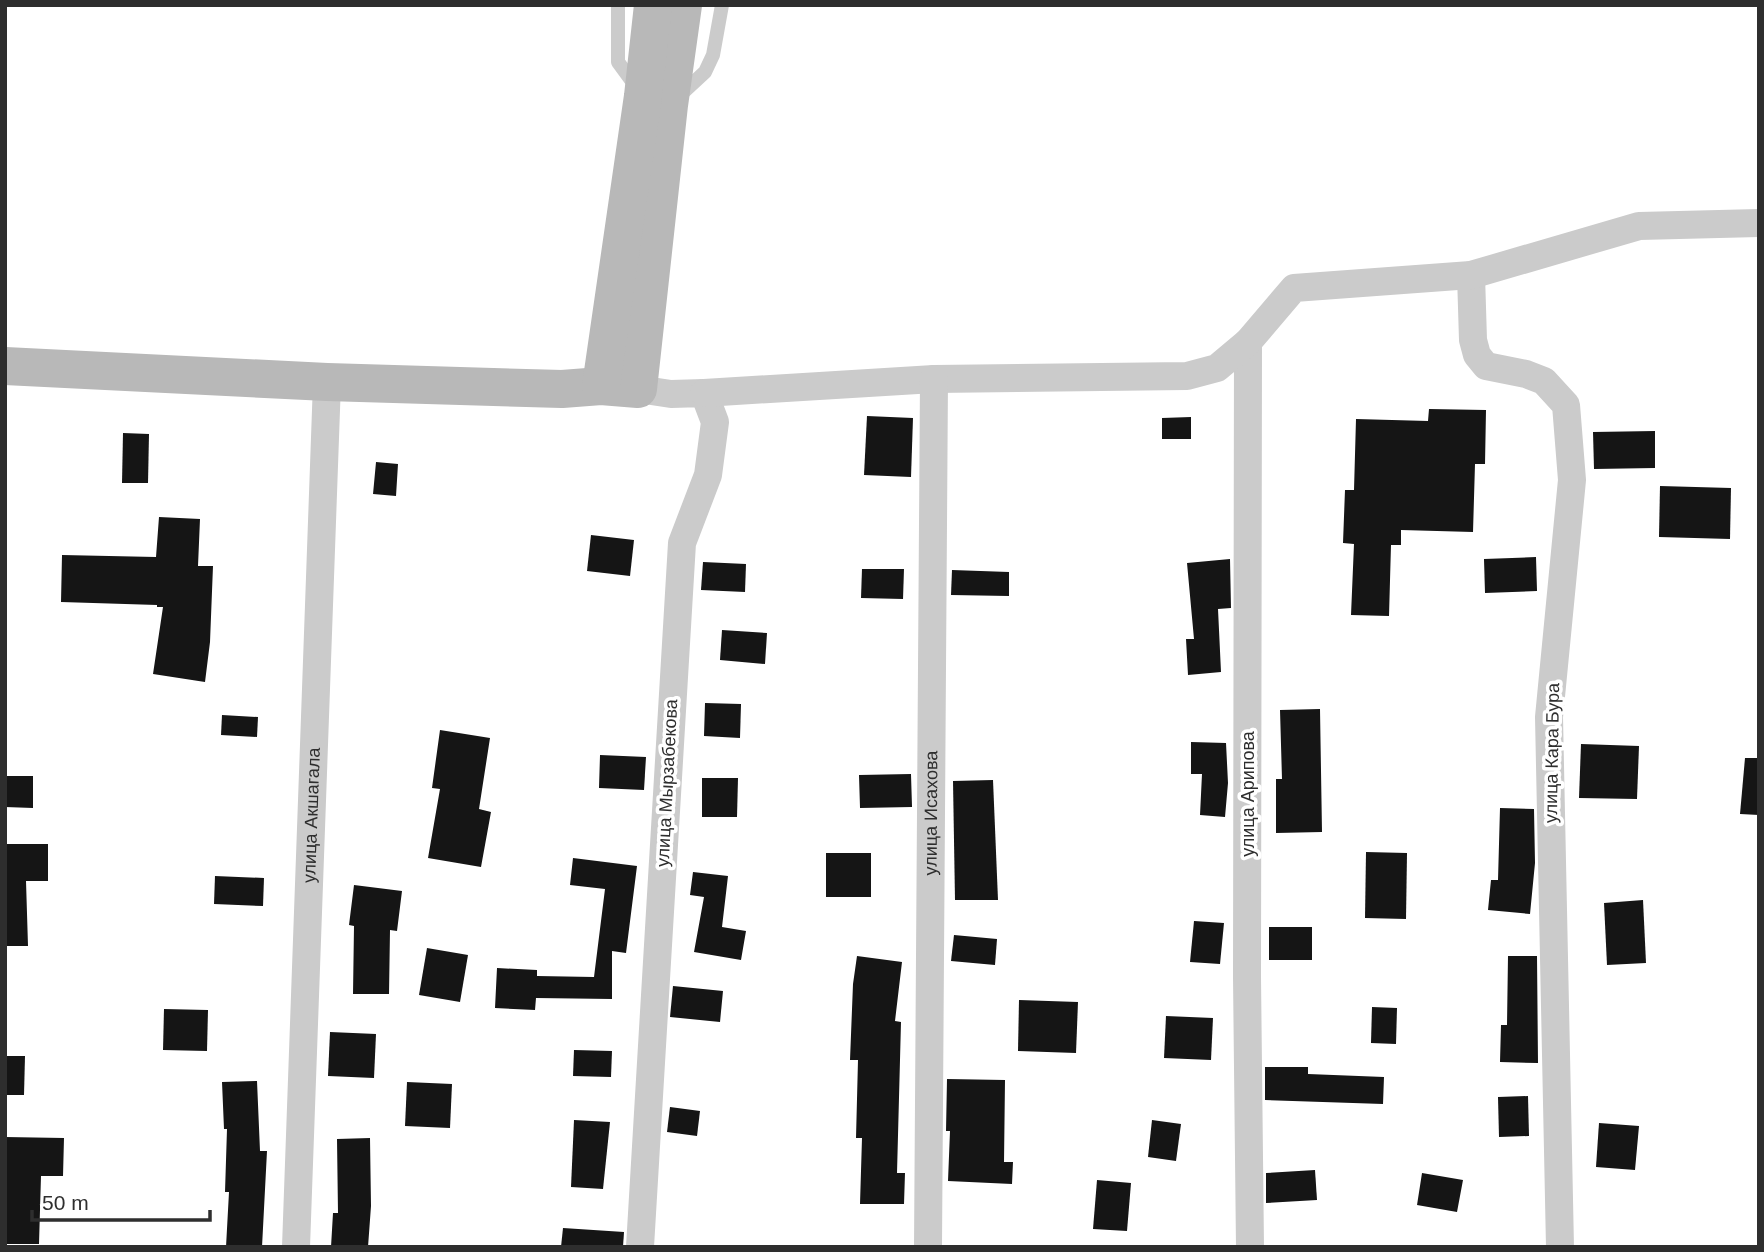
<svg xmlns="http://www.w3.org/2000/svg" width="1764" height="1252" font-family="Arial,sans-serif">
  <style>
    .building { fill: #151515 }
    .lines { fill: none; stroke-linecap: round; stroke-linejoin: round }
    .lane { stroke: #cbcbcb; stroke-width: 14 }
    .street { stroke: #cbcbcb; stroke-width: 28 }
    .secondary { stroke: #b8b8b8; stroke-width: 38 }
    .labels { text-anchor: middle; stroke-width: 7; stroke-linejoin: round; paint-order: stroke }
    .street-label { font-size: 18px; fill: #2e2e2e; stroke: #fff }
  </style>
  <rect width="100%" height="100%" fill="#fff"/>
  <g class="building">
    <polygon points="1429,409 1486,410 1485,464 1475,464 1473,532 1401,530 1401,545 1391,545 1389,616 1351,615 1354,544 1343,543 1345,490 1354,490 1356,419 1428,421"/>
    <polygon points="867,416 913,418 911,477 864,475"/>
    <polygon points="1191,417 1191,439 1162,439 1162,418"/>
    <polygon points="1655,431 1655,468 1594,469 1593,432"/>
    <polygon points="123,433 149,434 148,483 122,483"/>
    <polygon points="376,462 398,464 396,496 373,494"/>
    <polygon points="1660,486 1731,488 1730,539 1659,537"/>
    <polygon points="159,517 200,519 198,566 213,566 210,642 205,682 153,674 163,607 157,607 157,605 61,602 62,555 156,557"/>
    <polygon points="591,535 634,540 630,576 587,571"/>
    <polygon points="1536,557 1537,591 1485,593 1484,559"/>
    <polygon points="1230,559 1231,608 1218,609 1221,672 1188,675 1186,639 1194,639 1187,563"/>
    <polygon points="703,562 746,564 745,592 701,590"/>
    <polygon points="862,569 904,569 903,599 861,598"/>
    <polygon points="952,570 1009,572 1009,596 951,595"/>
    <polygon points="722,630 767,633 765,664 720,660"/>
    <polygon points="705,703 741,704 740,738 704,736"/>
    <polygon points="1320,709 1322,832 1276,833 1276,779 1282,779 1280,710"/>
    <polygon points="222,715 258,717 257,737 221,735"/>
    <polygon points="440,730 490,738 479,809 491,812 481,867 428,858 440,789 432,788"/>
    <polygon points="1191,742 1226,743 1228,783 1225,817 1200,815 1202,774 1191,774"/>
    <polygon points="1581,744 1639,746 1637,799 1579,798"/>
    <polygon points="600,755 646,757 644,790 599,788"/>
    <polygon points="1745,758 1759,758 1759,815 1740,814"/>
    <polygon points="911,774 912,807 860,808 859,775"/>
    <polygon points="5,776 33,776 33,808 5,807"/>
    <polygon points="702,778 738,778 737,817 702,817"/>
    <polygon points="993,780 998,900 955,900 953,781"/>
    <polygon points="1500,808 1534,809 1535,863 1530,914 1488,910 1491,880 1498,880"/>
    <polygon points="5,844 48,844 48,881 26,881 28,946 5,946"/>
    <polygon points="1366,852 1407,853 1406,919 1365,918"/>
    <rect x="826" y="853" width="45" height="44"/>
    <polygon points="573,858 637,866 626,953 612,951 612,999 536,998 535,1010 495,1008 497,968 537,970 537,976 594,977 605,889 570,885"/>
    <polygon points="693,872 728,876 722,927 746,931 741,960 694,952 704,897 690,895"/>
    <polygon points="215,876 264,878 263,906 214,904"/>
    <polygon points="354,885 402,891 397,931 390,930 389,994 353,994 354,926 349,925"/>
    <polygon points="1643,900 1646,963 1607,965 1604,903"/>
    <polygon points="1194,921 1224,923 1220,964 1190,962"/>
    <rect x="1269" y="927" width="43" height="33"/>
    <polygon points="954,935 997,939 995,965 951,961"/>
    <polygon points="427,948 468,955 460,1002 419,995"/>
    <polygon points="857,956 902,962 895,1021 901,1022 897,1173 905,1173 904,1204 860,1204 862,1138 856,1138 858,1060 850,1060 853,984"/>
    <polygon points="1508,956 1537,956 1538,1063 1500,1062 1501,1025 1507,1025"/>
    <polygon points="673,986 723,991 720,1022 670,1017"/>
    <polygon points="1019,1000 1078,1002 1076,1053 1018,1051"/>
    <polygon points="1372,1007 1397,1008 1396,1044 1371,1043"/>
    <polygon points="164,1009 208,1010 207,1051 163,1050"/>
    <polygon points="1166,1016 1213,1018 1211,1060 1164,1058"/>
    <polygon points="330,1032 376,1034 374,1078 328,1076"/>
    <polygon points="574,1050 612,1051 611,1077 573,1076"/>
    <polygon points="5,1056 25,1056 24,1095 5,1095"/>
    <polygon points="1265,1067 1308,1067 1308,1074 1384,1077 1383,1104 1265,1100"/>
    <polygon points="947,1079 1005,1080 1004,1162 1013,1162 1012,1184 948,1181 950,1131 946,1131"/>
    <polygon points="257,1081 260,1151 267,1151 262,1247 226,1247 229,1192 225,1192 227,1129 224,1129 222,1082"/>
    <polygon points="407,1082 452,1084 450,1128 405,1126"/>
    <polygon points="1528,1096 1529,1136 1499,1137 1498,1097"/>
    <polygon points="670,1107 700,1111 697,1136 667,1132"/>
    <polygon points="574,1120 610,1122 603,1189 571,1187"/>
    <polygon points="1152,1120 1181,1124 1176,1161 1148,1157"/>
    <polygon points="1599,1123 1639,1126 1635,1170 1596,1167"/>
    <polygon points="5,1137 64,1138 63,1176 41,1176 39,1244 5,1244"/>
    <polygon points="370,1138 371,1206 368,1247 331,1247 333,1213 338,1213 337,1139"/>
    <polygon points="1315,1170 1317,1200 1266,1203 1266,1173"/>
    <polygon points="1422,1173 1463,1180 1457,1212 1417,1205"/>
    <polygon points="1097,1180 1131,1183 1127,1231 1093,1229"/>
    <polygon points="563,1228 624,1232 623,1247 561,1247"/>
  </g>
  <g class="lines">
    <g class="lane">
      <polyline points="618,5 618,62 637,88"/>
      <polyline points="678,97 705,72 713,55 722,5"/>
    </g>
    <g class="street">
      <polyline points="1471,275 1473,340 1477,355 1486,366 1526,374 1544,381 1566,405 1572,480 1549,717 1560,1247"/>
      <polyline points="1248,342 1247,977 1250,1247"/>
      <polyline points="638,389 671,394 704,393 715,422 708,475 682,543 640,1247"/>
      <polyline points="704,393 934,379 1187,376 1217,368 1248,342 1294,288 1471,275 1639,226 1759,223"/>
      <path id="s1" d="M296,1247L327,382"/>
      <path id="s2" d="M928,1247L934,379"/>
    </g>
    <g class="secondary">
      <polyline points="5,366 327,382 562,389 601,386 638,389 669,105 683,5"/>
      <polyline points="601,386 643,96 653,5"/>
    </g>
  </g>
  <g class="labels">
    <g class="street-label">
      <text transform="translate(1552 753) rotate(-89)" y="6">улица Кара Бура</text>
      <text transform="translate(667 783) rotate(-87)" y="6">улица Мырзабекова</text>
      <text transform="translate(1248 794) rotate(-90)" y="6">улица Арипова</text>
      <text dy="6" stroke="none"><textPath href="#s2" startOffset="434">улица Исахова</textPath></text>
      <text dy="6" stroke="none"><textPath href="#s1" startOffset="432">улица Акшагала</textPath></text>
    </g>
  </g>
  <rect width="1764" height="1252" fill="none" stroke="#2e2e2e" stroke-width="14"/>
  <path d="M32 1210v10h178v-10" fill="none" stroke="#2e2e2e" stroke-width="3.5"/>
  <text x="42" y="1210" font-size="21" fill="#2e2e2e" stroke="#ffffff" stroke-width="5" paint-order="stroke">50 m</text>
</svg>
